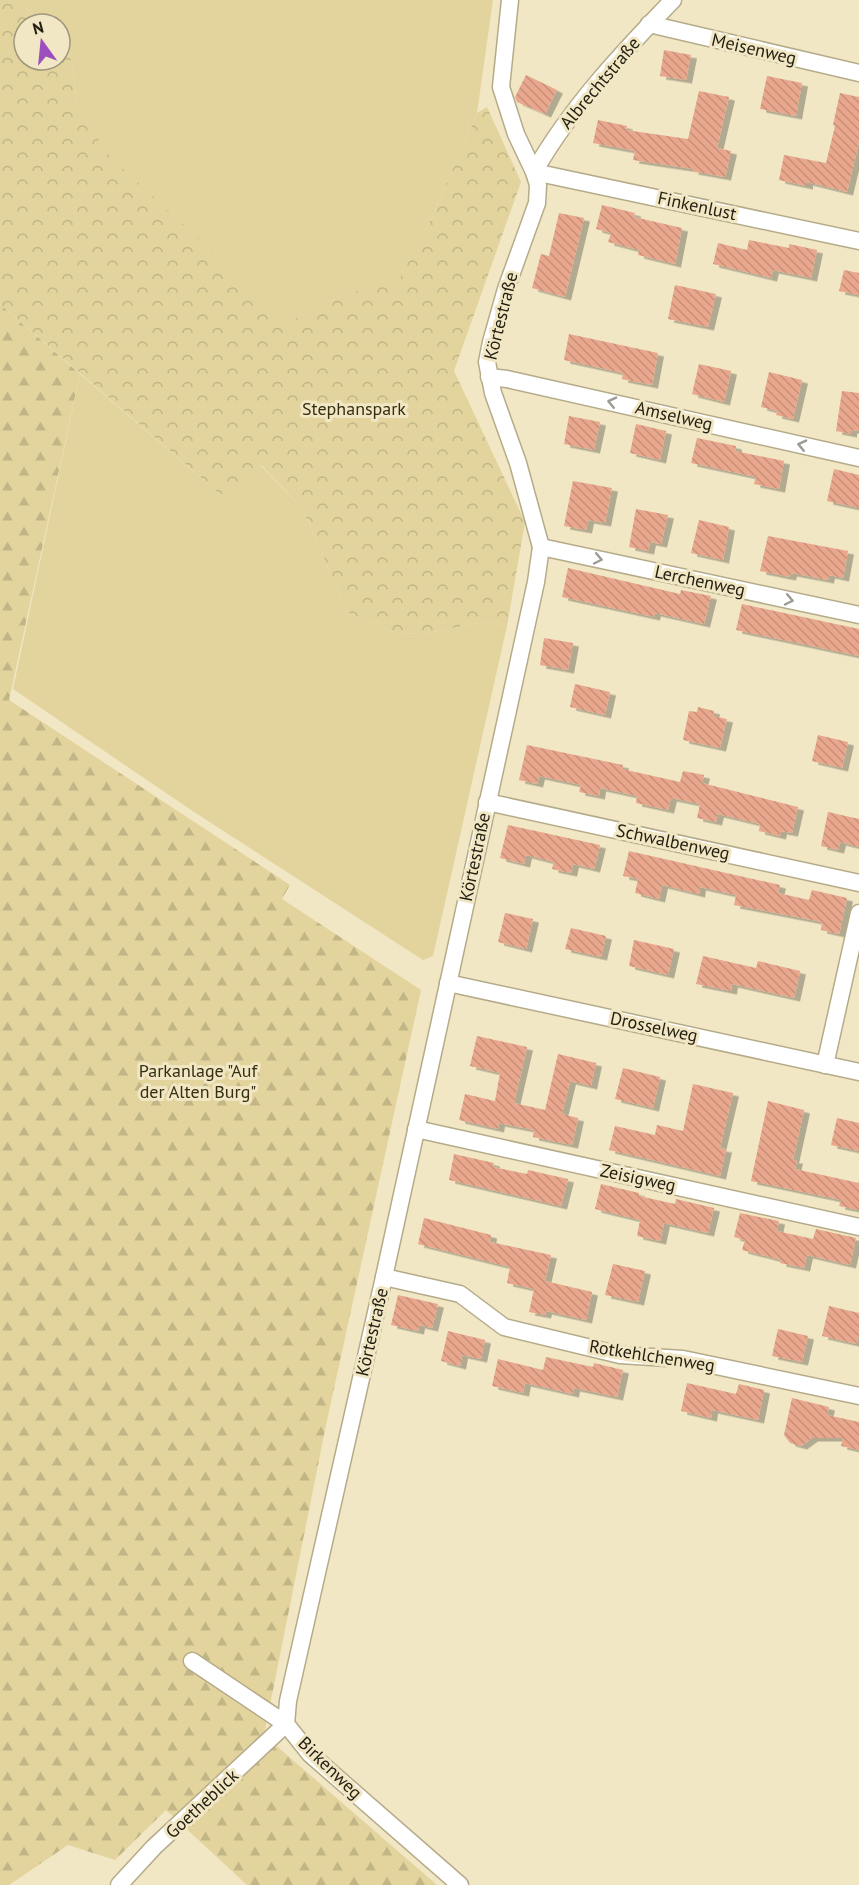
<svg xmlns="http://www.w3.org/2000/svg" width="859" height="1885" font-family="'PT Sans',sans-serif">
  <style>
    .forest { fill: url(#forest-firs) }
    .park { fill: url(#park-crowns) }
    .garden { fill: #e3d49e }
    .building { fill: url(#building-back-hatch); filter: url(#shadow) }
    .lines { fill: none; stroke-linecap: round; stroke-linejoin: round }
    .street-casing { stroke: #b5ab89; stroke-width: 19 }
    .street { stroke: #fff; stroke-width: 16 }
    .oneway { stroke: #9c9a94 }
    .labels { text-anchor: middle; stroke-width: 6; stroke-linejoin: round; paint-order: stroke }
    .street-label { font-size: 18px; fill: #221e11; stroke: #f1e7c4 }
    .park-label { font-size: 18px; fill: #362e11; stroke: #f1e7c4 }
  </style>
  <defs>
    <pattern id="forest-firs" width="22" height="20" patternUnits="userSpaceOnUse" patternTransform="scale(1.5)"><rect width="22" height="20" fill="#e3d49e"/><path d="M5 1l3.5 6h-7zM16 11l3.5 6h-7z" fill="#c2b687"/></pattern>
    <pattern id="park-crowns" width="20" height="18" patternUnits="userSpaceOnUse" patternTransform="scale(1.5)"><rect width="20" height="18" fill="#e3d49e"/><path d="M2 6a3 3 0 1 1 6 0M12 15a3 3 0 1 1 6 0" fill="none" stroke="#c2b687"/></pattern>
    <pattern id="building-back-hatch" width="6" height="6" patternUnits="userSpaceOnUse" patternTransform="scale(1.5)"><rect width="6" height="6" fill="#e9a78d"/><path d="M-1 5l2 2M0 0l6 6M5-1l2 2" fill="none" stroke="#c88f79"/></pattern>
    <filter id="shadow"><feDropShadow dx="6" dy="3.5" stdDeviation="0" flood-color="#0004"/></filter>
  </defs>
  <rect width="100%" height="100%" fill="#f1e7c4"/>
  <polygon class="forest" points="0,304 80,374 9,700 290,885 282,899 421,990 326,1425 264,1735 437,1885 247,1885 166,1810 115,1860 68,1845 9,1885 0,1885"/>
  <polygon class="park" points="0,0 18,0 42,24 24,24 24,60 60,60 60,46 71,59 78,109 286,323 344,294 399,279 430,221 477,113 487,107 521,182 454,371 525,522 507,626 483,622 424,634 395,633 347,612 302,508 261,465 221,495 0,304"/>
  <g class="garden">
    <polygon points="18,0 493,0 477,113 430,221 399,280 344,294 286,323 233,270 110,157 78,109 71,59 60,46 60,24 42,24"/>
    <polygon points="80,374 221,495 260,465 302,508 347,612 395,633 424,634 483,622 507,626 433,956 423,960 194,812 13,689"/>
  </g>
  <g class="building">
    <polygon points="664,50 691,55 686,80 660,76"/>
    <polygon points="526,75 557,90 545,114 517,102 515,97"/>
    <polygon points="767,76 802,83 796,116 760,109"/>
    <polygon points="699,91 729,97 717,148 731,151 725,177 692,171 693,169 633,160 635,151 593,143 598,120 627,126 626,130 688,139"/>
    <polygon points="840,93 859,97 859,142 847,192 807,182 807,186 779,180 784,155 826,163 835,126 833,125"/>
    <polygon points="602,205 635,213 634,217 682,228 675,264 638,255 639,250 608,242 611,233 596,229"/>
    <polygon points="559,213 584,218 565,297 532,288 541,254 549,256"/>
    <polygon points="749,240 789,248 789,244 817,250 811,278 773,270 771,278 713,264 718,243 747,250"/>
    <polygon points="844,270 859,273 859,295 839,291"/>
    <polygon points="675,285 716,294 708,327 668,319"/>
    <polygon points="569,334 658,353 652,385 622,379 623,373 564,360"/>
    <polygon points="699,364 731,371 724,402 692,394"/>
    <polygon points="769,372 802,380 793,419 776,415 777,411 761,407"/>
    <polygon points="842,391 859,393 859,431 851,430 851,434 836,431"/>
    <polygon points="569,416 600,422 594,450 564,444"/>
    <polygon points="636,424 666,431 660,460 630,453"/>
    <polygon points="697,438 736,446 735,451 784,461 779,489 754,484 756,477 691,463"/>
    <polygon points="834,469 859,475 859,508 827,501"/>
    <polygon points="573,481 612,488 605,523 588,520 586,530 564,526"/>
    <polygon points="636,509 668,515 661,544 650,542 648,551 629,547"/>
    <polygon points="699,520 729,527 723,560 691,553"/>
    <polygon points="768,536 848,551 843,578 829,575 828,580 791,573 790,577 760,571"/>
    <polygon points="568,568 680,594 681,590 711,596 704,624 655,613 654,617 562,597"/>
    <polygon points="742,604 859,629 859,656 736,630"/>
    <polygon points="544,638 573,643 568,670 540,665"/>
    <polygon points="575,684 610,692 605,715 570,707"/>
    <polygon points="698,707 714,711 713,716 727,719 720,748 683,740 689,711 697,712"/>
    <polygon points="818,735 848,742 842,768 812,761"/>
    <polygon points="527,745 623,765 622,769 680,782 683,771 704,775 702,783 798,807 792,833 781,831 780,836 759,831 760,824 718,814 716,822 697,818 700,804 671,798 668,810 636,803 637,796 600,788 599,796 579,792 581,785 539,776 537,784 519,780"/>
    <polygon points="828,812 859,819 859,847 840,842 838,850 821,846"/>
    <polygon points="508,825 600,845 594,869 573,864 571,873 552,869 554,862 526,855 524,864 500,858"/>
    <polygon points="629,851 780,885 778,893 809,900 812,890 847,898 839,934 821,930 822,922 734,905 736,895 700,887 699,894 662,885 659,899 635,893 638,879 623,876"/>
    <polygon points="505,913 533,919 526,949 498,942"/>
    <polygon points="571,928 606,936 601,957 565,949"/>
    <polygon points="634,940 674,949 668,975 629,966"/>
    <polygon points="703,956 756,968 758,961 800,971 794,998 732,984 731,991 696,984"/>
    <polygon points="477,1036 527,1047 514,1103 545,1110 558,1054 596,1063 591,1086 570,1081 562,1114 578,1118 572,1145 533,1137 534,1130 499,1123 498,1129 459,1120 465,1094 495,1101 500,1073 470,1066"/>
    <polygon points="623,1068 660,1077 653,1108 615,1099"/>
    <polygon points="693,1084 733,1093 720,1148 726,1149 720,1176 609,1150 615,1126 655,1135 657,1125 683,1131"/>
    <polygon points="768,1101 804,1110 793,1160 797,1160 795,1169 859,1183 859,1210 839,1206 841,1200 751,1181"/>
    <polygon points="837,1118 859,1123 859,1151 831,1145"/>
    <polygon points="454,1154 494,1163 493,1167 527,1174 528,1170 568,1179 561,1206 449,1180"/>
    <polygon points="601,1184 639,1193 639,1196 675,1204 676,1199 714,1208 708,1233 664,1223 660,1241 637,1236 640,1220 595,1209"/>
    <polygon points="740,1213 779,1221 777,1231 813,1239 816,1229 856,1238 850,1265 807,1255 804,1268 780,1263 781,1260 742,1250 745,1240 734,1237"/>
    <polygon points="424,1218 491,1235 490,1242 551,1255 545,1281 592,1292 586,1320 546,1311 545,1315 529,1312 534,1289 507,1283 510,1267 418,1244"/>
    <polygon points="613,1264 645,1271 638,1302 605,1295"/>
    <polygon points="398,1295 438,1304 432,1328 419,1325 418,1331 391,1325"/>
    <polygon points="829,1306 859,1313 859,1334 857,1344 822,1336"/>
    <polygon points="778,1329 808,1336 802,1362 772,1356"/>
    <polygon points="448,1331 485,1340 481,1359 462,1355 460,1366 441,1361"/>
    <polygon points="546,1357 593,1367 594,1363 623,1370 617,1397 574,1388 573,1394 525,1383 523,1393 492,1386 498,1359 543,1370"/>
    <polygon points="687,1383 736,1394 739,1384 764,1390 758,1420 712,1410 711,1418 681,1411"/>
    <polygon points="792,1398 829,1407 827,1415 859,1422 859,1450 841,1446 843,1438 812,1438 801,1446 790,1443 784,1435"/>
  </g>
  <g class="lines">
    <g class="street-casing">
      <g id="street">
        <path d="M673,0C622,53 571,107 534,172L859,241"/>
        <polyline points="649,24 859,73"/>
        <polyline points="489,377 507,379 859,458"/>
        <polyline points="541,547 859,615"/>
        <polyline points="487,802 859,883"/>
        <polyline points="448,983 859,1072"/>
        <polyline points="825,1065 859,913"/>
        <polyline points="416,1129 859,1227"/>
        <polyline points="384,1277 460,1294 504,1327 620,1355 683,1359 859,1396"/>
        <polyline points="192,1661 286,1724 310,1754 460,1885"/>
        <polyline points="119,1885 154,1847 286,1724 288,1701 384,1277 536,582 541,547 518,463 493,393 487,362 491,342 506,289 537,203 538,185 534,172 516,134 501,87 510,0"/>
      </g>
    </g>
    <use href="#street" class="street"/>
  </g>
  <defs><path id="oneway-chevron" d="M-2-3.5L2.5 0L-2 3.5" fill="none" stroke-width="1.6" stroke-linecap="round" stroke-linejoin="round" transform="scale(1.5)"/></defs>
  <g class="oneway">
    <use href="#oneway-chevron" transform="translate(612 402) rotate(-167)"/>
    <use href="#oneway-chevron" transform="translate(802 445) rotate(-167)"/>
    <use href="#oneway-chevron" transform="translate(598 559) rotate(12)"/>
    <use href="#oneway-chevron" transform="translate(789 600) rotate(12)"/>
  </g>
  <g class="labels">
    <g class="street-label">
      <text transform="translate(754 49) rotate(13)" y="6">Meisenweg</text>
      <text transform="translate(600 83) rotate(-50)" y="6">Albrechtstraße</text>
      <text transform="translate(697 206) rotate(12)" y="6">Finkenlust</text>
      <text transform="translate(501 316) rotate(-76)" y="6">Körtestraße</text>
      <text transform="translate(674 416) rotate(13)" y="6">Amselweg</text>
      <text transform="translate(700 581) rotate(12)" y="6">Lerchenweg</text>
      <text transform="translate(673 842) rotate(12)" y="6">Schwalbenweg</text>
      <text transform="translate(475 857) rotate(-78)" y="6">Körtestraße</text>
      <text transform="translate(654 1027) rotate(12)" y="6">Drosselweg</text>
      <text transform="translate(638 1178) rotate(12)" y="6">Zeisigweg</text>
      <text transform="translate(372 1332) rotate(-77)" y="6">Körtestraße</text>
      <text transform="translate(652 1356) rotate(9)" y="6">Rotkehlchenweg</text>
      <text transform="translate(330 1768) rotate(44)" y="6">Birkenweg</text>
      <text transform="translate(202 1804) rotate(-43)" y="6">Goetheblick</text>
    </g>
    <g class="park-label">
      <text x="354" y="415">Stephanspark</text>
      <text x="198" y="1077">Parkanlage "Auf<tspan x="198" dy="21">der Alten Burg"</tspan></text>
    </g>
  </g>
  <g transform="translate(42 42) rotate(345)"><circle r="28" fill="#f1e7c4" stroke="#9e977c" stroke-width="1.5"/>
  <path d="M0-4.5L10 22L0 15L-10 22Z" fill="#9c4dbe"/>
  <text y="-9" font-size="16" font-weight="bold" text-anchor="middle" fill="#221e11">N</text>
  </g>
</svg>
